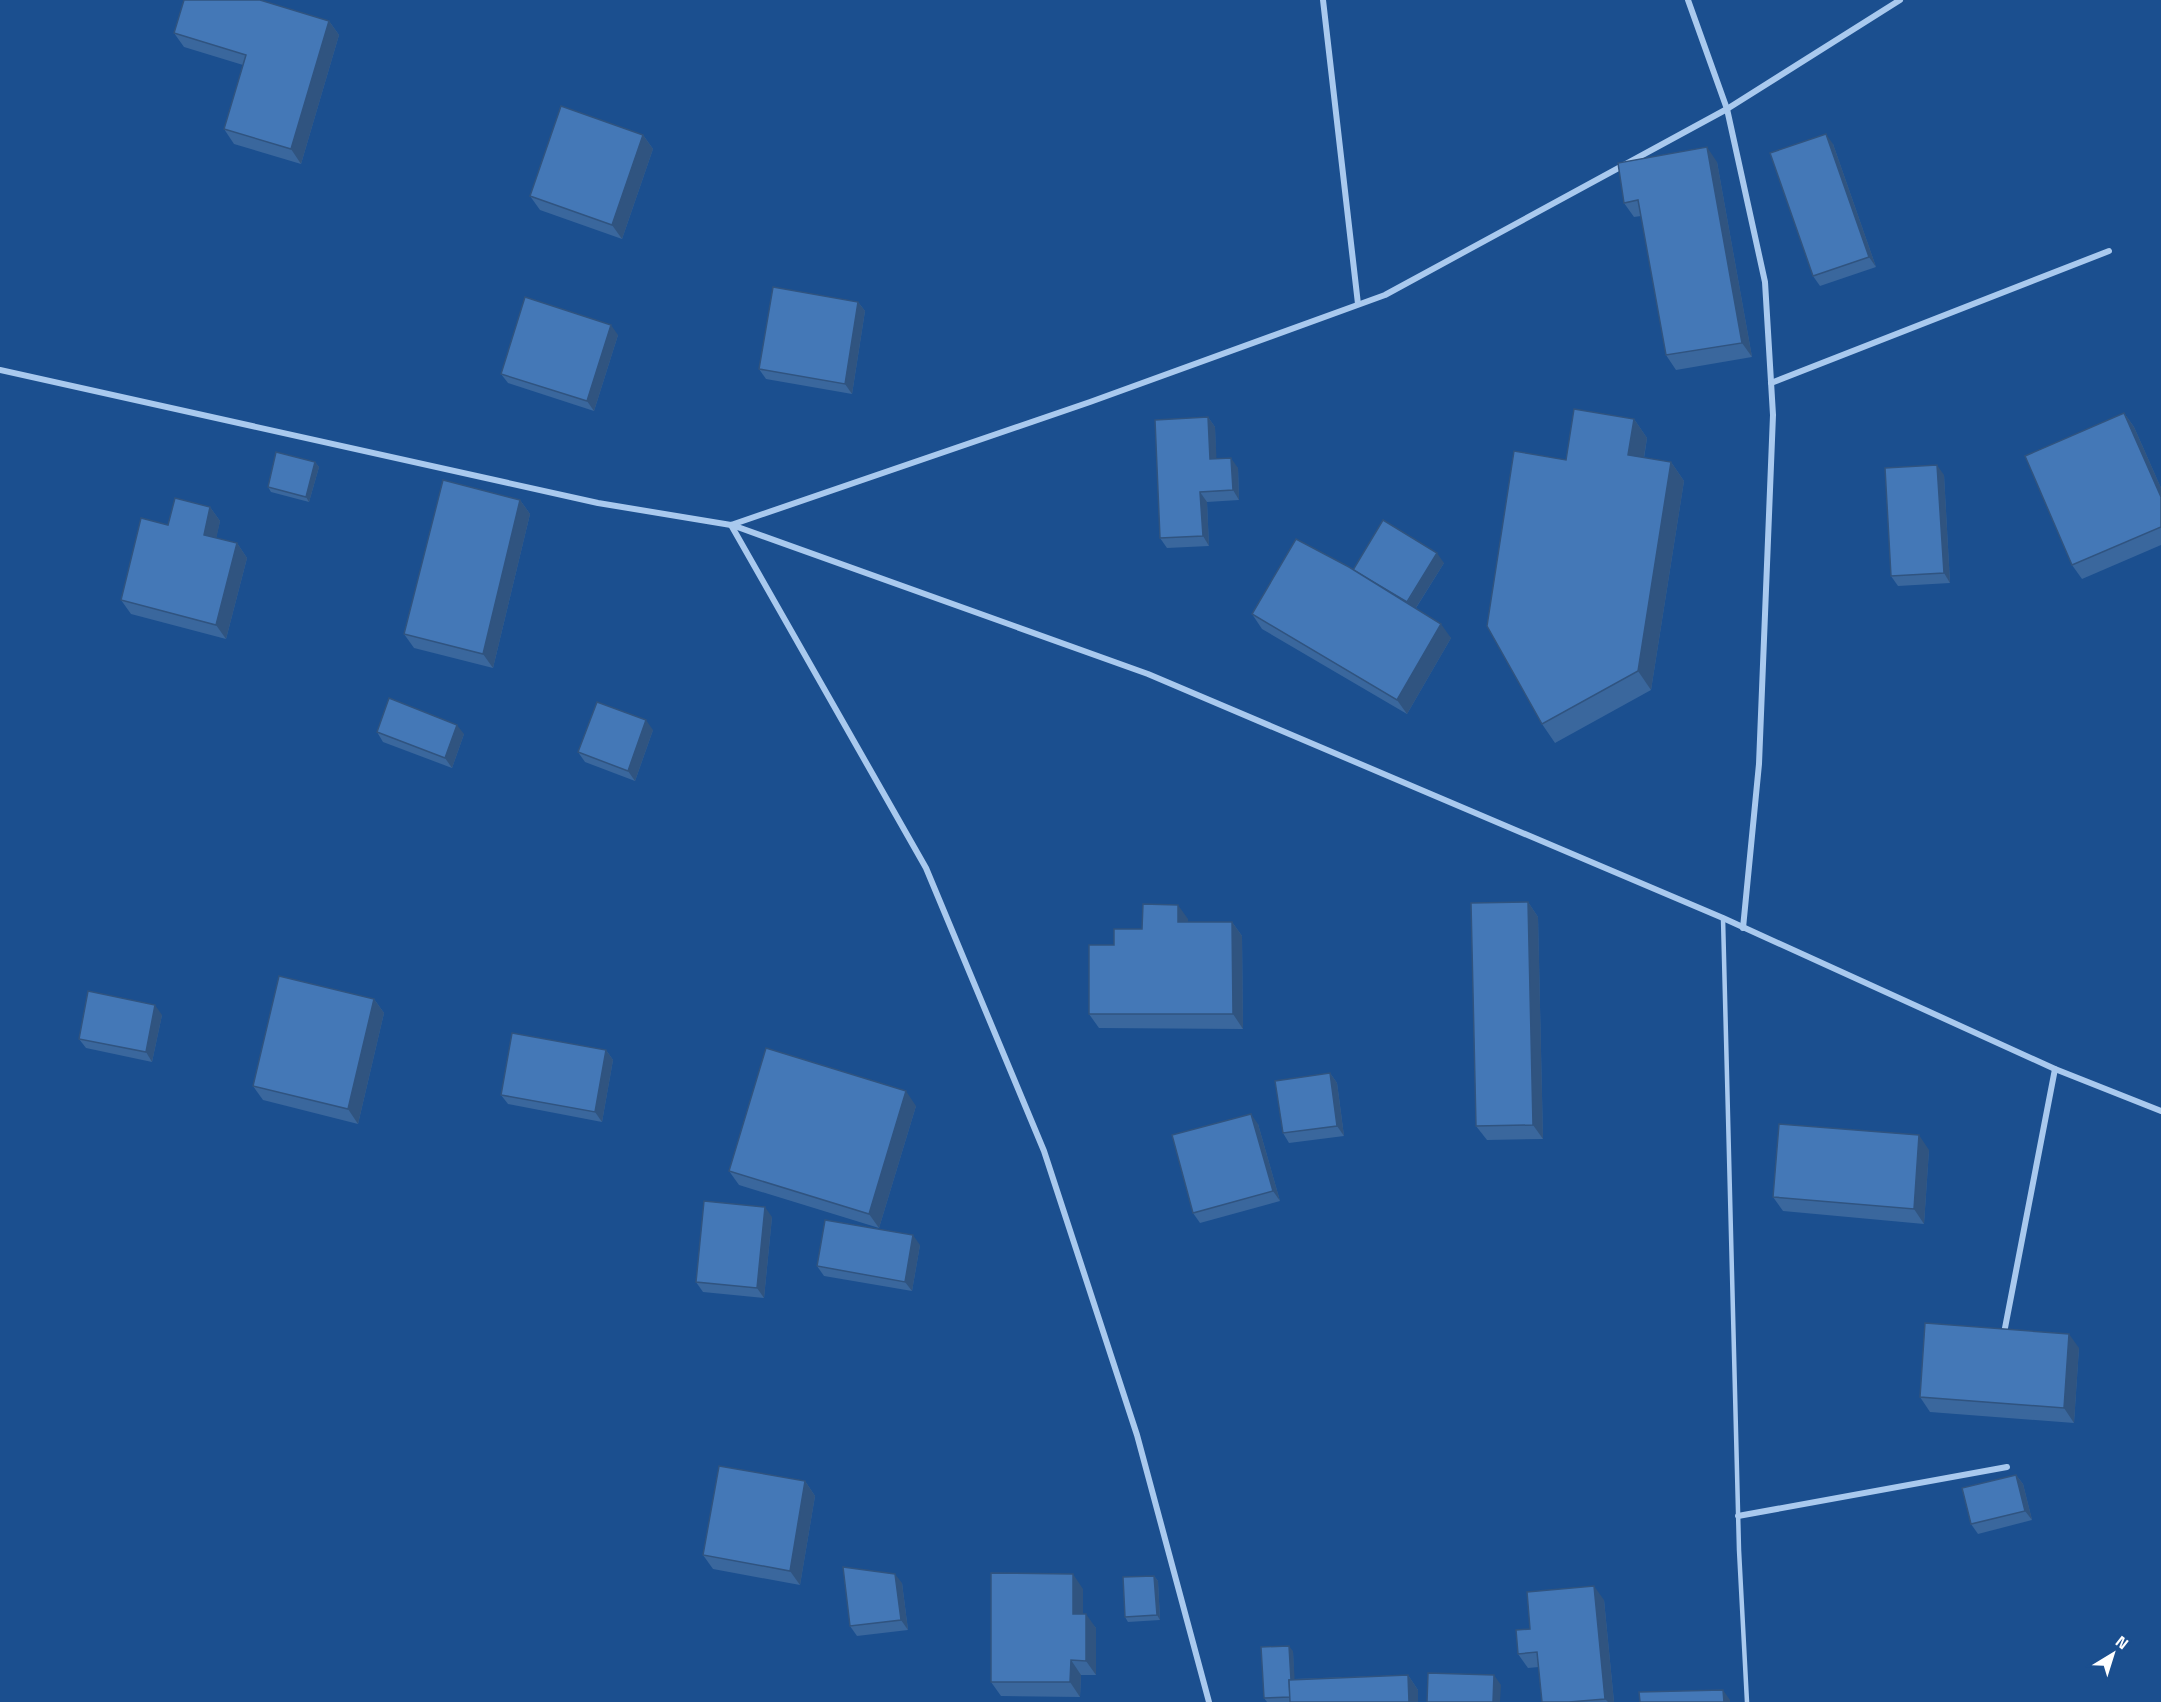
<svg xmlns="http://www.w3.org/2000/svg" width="2161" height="1702" font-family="'Titillium Web',sans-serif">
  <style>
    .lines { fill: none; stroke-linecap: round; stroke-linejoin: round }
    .service { stroke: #a9c9ee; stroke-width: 4.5 }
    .minor { stroke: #a9c9ee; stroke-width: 6 }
    .wall { fill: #3a679d }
    .shaded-wall { fill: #305480 }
    .building { fill: #4478b7; stroke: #305480; stroke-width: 1.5 }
  </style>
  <rect width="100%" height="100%" fill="#1b4f8f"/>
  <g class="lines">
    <polyline class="service" points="1723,918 1739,1550 1747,1702"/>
    <g class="minor">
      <polyline points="1323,0 1358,304"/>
      <polyline points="1688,0 1727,109 1765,282 1773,415 1759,764 1743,928"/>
      <polyline points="0,370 598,503 731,525 1090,402 1385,295 1727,109 1900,0"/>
      <polyline points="1771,383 2109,251"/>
      <polyline points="731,525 926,868 1044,1151 1137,1435 1209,1702"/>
      <polyline points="732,525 1148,674 1723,918 2055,1069 2161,1111"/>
      <polyline points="2005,1328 2055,1069"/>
      <polyline points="1738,1516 2007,1467"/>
    </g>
  </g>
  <g class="wall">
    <polygon points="329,21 339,35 301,164 234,144 224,129 243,65 184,47 174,33"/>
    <polygon points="643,135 653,149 622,239 540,210 530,196"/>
    <polygon points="1833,144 1876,267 1820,286 1813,276"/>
    <polygon points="1717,162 1752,357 1676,370 1666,355 1641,216 1634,217 1624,203"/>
    <polygon points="858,302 865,311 852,394 766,379 759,369"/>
    <polygon points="618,335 594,411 508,383 501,374"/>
    <polygon points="2124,413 2134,427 2161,488 2161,545 2082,579 2072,565"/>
    <polygon points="1208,417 1215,427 1216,459 1238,468 1239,500 1207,502 1209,546 1167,548 1160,538"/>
    <polygon points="1634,419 1647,438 1644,458 1671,462 1684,481 1651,690 1555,743 1542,724 1566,460"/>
    <polygon points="315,462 319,467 309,502 271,492 268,487"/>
    <polygon points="1944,475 1950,583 1898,586 1891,576"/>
    <polygon points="520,500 530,514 493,668 414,648 404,634"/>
    <polygon points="210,507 220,521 216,538 237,543 247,558 226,639 131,614 121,600 168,525"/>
    <polygon points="1444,563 1416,608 1451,638 1407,714 1262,629 1252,614 1353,570"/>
    <polygon points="653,730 635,781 585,762 578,752"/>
    <polygon points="377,732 464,734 452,768 383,742"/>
    <polygon points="1528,902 1538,917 1543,1139 1487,1140 1476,1126"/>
    <polygon points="1188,919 1188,922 1232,922 1242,936 1243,1029 1099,1028 1089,1014 1114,945 1142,929"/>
    <polygon points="374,999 384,1013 358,1124 263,1100 253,1086"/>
    <polygon points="162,1015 152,1062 86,1048 79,1039"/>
    <polygon points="606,1050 613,1060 602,1122 508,1104 501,1095"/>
    <polygon points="1330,1073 1337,1083 1344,1136 1289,1143 1283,1133"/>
    <polygon points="916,1106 879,1228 739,1185 729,1171"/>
    <polygon points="1258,1124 1280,1201 1200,1223 1193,1213"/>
    <polygon points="1929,1150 1924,1224 1783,1211 1773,1197"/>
    <polygon points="772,1217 764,1298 703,1292 696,1282"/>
    <polygon points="920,1245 912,1291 824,1276 817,1266"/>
    <polygon points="2079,1348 2074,1423 1930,1412 1920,1397"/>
    <polygon points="2016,1475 2023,1484 2032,1520 1978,1534 1971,1524"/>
    <polygon points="805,1481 815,1496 800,1585 713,1569 703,1555"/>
    <polygon points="1154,1576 1158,1581 1160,1620 1128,1622 1125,1617"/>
    <polygon points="902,1583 908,1630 857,1636 850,1626"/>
    <polygon points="1083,1589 1083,1614 1096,1628 1096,1675 1081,1675 1080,1697 1001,1696 991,1682"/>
    <polygon points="1604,1600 1614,1702 1542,1702 1539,1667 1528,1668 1518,1654"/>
    <polygon points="1293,1651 1294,1679 1408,1675 1418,1690 1418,1702 1267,1702 1264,1698"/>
  </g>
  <g class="shaded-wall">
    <polygon points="329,21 339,35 301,164 291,149"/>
    <polygon points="1826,134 1833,144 1876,267 1869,257"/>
    <polygon points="643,135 653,149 622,239 612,225"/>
    <polygon points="1707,147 1717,162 1752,357 1742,343"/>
    <polygon points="858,302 865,311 852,394 845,384"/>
    <polygon points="611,325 618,335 594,411 587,401"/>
    <polygon points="2124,413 2134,427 2161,488 2161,497"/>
    <polygon points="1208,417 1215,427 1217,469 1210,459"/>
    <polygon points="1634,419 1647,438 1641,474 1628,455"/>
    <polygon points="1231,458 1238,468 1239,500 1233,490"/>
    <polygon points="315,462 319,467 309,502 306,497"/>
    <polygon points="1671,462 1684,481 1651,690 1638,671"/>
    <polygon points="1937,465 1944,475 1950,583 1944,573"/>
    <polygon points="1200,492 1207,502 1209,546 1203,536"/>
    <polygon points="520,500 530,514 493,668 483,654"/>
    <polygon points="210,507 220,521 214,549 204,535"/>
    <polygon points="237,543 247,558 226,639 216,625"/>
    <polygon points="1437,553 1444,563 1412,614 1406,605"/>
    <polygon points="1441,624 1451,638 1407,714 1397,700"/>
    <polygon points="646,720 653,730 635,781 628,771"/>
    <polygon points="457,725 464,734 452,768 445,758"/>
    <polygon points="1528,902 1538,917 1543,1139 1533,1125"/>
    <polygon points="1178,905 1188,919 1188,937 1178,922"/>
    <polygon points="1232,922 1242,936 1243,1029 1233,1014"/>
    <polygon points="374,999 384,1013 358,1124 348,1109"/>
    <polygon points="155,1005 162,1015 152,1062 146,1052"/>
    <polygon points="606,1050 613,1060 602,1122 595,1112"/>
    <polygon points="1330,1073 1337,1083 1344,1136 1337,1126"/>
    <polygon points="906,1091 916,1106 879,1228 869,1214"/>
    <polygon points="1251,1114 1258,1124 1280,1201 1273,1191"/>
    <polygon points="1919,1135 1929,1150 1924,1224 1914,1209"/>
    <polygon points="765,1207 772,1217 764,1298 757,1288"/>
    <polygon points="913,1235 920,1245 912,1291 905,1282"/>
    <polygon points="2069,1334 2079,1348 2074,1423 2064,1408"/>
    <polygon points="2016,1475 2023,1484 2032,1520 2025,1511"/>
    <polygon points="805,1481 815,1496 800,1585 790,1571"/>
    <polygon points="895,1574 902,1583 908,1630 901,1620"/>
    <polygon points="1073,1574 1083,1589 1083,1629 1073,1614"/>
    <polygon points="1154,1576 1158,1581 1160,1620 1157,1615"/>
    <polygon points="1594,1586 1604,1600 1614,1702 1608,1702 1605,1699"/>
    <polygon points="1086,1614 1096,1628 1096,1675 1086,1661"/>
    <polygon points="1289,1646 1293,1651 1296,1702 1292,1697"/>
    <polygon points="1071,1660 1081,1675 1080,1697 1070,1682"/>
    <polygon points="1408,1675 1418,1690 1418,1702 1409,1702"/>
    <polygon points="1494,1675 1501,1685 1500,1702 1493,1702"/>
    <polygon points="1723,1690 1730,1700 1730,1702 1724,1702"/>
  </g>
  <g class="building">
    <polygon points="184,0 260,0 329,21 291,149 224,129 246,55 174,33"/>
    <polygon points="561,106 643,135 612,225 530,196"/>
    <polygon points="1826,134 1869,257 1813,276 1770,153"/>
    <polygon points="1707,147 1742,343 1666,355 1638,200 1624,203 1618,163"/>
    <polygon points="773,287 858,302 845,384 759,369"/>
    <polygon points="525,297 611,325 587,401 501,374"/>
    <polygon points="1574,409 1634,419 1628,455 1671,462 1638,671 1542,724 1487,626 1514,451 1566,460"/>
    <polygon points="2124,413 2161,497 2161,527 2072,565 2025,456"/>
    <polygon points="1208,417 1210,459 1231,458 1233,490 1200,492 1203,536 1160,538 1155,420"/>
    <polygon points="276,452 315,462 306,497 268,487"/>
    <polygon points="1937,465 1944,573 1891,576 1885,468"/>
    <polygon points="443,480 520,500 483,654 404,634"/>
    <polygon points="175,498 210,507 204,535 237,543 216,625 121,600 141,518 168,525"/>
    <polygon points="1383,520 1437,553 1407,602 1353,570"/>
    <polygon points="1296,539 1349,567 1441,624 1397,700 1252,614"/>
    <polygon points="389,698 457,725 445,758 377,732"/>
    <polygon points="597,702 646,720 628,771 578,752"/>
    <polygon points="1528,902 1533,1125 1476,1126 1471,903"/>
    <polygon points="1143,904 1178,905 1178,922 1232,922 1233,1014 1089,1014 1089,945 1114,945 1114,929 1142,929"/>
    <polygon points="279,976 374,999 348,1109 253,1086"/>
    <polygon points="88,991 155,1005 146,1052 79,1039"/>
    <polygon points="512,1033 606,1050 595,1112 501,1095"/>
    <polygon points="766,1048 906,1091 869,1214 729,1171"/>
    <polygon points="1330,1073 1337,1126 1283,1133 1275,1081"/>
    <polygon points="1251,1114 1273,1191 1193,1213 1172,1135"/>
    <polygon points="1779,1124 1919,1135 1914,1209 1773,1197"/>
    <polygon points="704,1201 765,1207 757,1288 696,1282"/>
    <polygon points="825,1220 913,1235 905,1282 817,1266"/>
    <polygon points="1925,1323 2069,1334 2064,1408 1920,1397"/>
    <polygon points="719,1466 805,1481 790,1571 703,1555"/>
    <polygon points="2016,1475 2025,1511 1971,1524 1962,1488"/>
    <polygon points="843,1567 895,1574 901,1620 850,1626"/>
    <polygon points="991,1573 1073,1574 1073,1614 1086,1614 1086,1661 1071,1660 1070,1682 991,1682"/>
    <polygon points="1154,1576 1157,1615 1125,1617 1123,1577"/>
    <polygon points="1594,1586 1605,1699 1569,1702 1542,1702 1537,1652 1518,1654 1516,1630 1530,1629 1527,1592"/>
    <polygon points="1289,1646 1291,1680 1289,1680 1290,1697 1264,1698 1261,1647"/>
    <polygon points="1428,1673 1494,1675 1493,1702 1427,1702"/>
    <polygon points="1408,1675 1409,1702 1290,1702 1289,1680"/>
    <polygon points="1723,1690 1724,1702 1640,1702 1639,1692"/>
  </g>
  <g transform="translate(2113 1654) rotate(38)" stroke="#1b4f8f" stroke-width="4.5" paint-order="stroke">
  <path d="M0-4.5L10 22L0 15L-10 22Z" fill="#ffffff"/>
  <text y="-9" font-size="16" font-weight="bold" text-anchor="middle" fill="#ffffff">N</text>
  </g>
</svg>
